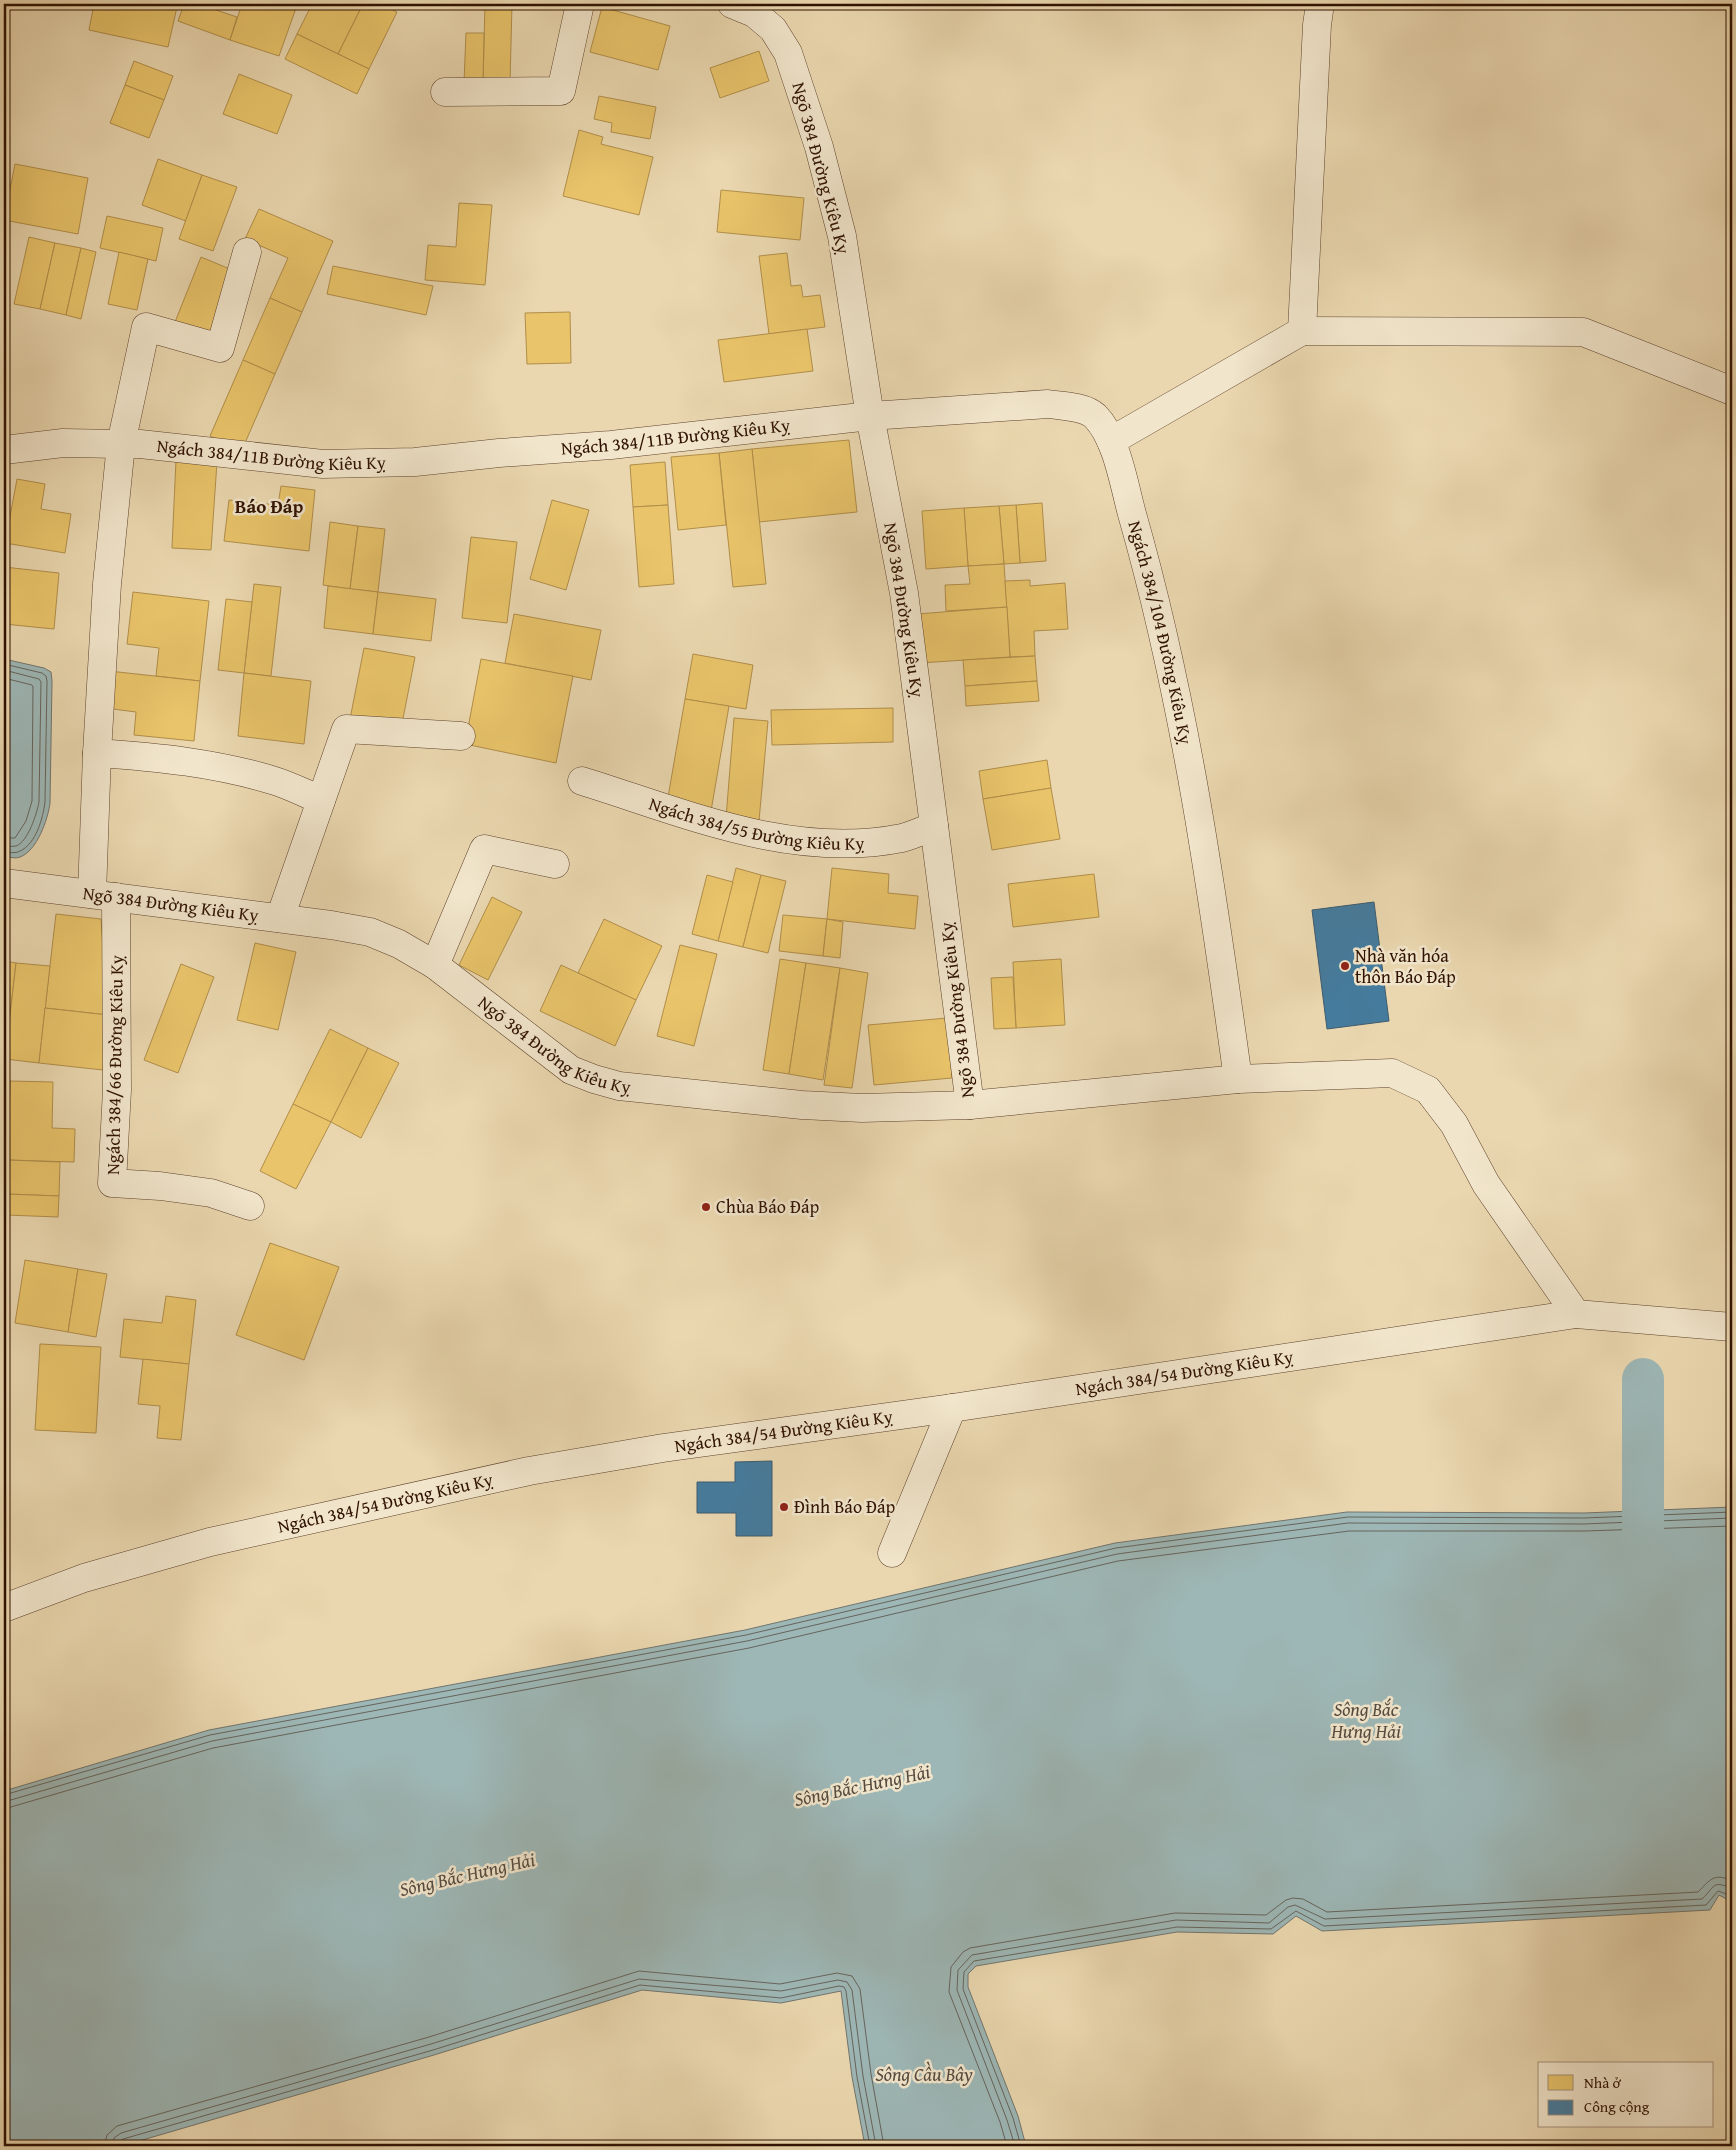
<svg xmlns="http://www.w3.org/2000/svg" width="1736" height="2150" font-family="'Gentium Book Plus',serif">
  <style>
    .water { fill: #9db7b6; stroke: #71756e }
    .homes { fill: #e9c46a; stroke: #b18e4a }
    .public { fill: #457b9d; stroke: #3e5b6e }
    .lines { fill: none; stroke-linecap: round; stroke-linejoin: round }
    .shore { stroke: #66645c; stroke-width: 1 }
    .canal { stroke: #9db7b6; stroke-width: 42 }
    .minor-casing { stroke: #5e422c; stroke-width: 29 }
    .minor { stroke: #f1e5cb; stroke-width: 28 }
    .poi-dot { fill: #8f2418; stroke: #f1e5cb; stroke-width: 2 }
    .labels { text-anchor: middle; stroke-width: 5; stroke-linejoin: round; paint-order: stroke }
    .street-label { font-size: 18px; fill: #2f1101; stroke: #f1e5cb }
    .poi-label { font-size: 18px; fill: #2f1101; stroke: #f1e5cb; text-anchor: start }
    .neighbourhood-label { font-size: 19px; font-weight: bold; fill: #2f1101; stroke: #f1e5cb }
    .water-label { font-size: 19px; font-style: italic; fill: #564b40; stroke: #f1e5cb }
  </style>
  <rect width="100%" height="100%" fill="#ead7af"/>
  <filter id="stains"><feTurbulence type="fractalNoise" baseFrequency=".004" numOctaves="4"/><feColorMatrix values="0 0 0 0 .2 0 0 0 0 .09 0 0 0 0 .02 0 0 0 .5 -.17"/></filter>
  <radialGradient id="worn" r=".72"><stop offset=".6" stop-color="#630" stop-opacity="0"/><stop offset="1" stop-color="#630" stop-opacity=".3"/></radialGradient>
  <g class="water">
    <path d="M4,659L44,668L51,672L52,681L50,803C48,819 37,851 20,857C15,859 9,857 4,856Z"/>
    <polygon points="1732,1507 1732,1902 1719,1895 1710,1910 1322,1931 1296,1916 1273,1934 1177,1932 976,1966 968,1974 968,1987 1018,2116 1026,2146 865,2146 852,2077 841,1991 781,2003 642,1990 434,2055 139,2141 113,2146 4,2146 4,1791 209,1730 745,1630 1115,1543 1347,1512 1584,1513"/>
  </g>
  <g class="homes">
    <polygon points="94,4 163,4 177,7 168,47 89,30"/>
    <polygon points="184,4 198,4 237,17 230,40 178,21"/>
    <polygon points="242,4 284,4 296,8 279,56 230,40"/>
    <polygon points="312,4 363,4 338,54 297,34"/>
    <polygon points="363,4 381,4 397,12 369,69 338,54"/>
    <polygon points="485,4 512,4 510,83 483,82"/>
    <polygon points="602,7 670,26 658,70 590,52"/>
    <polygon points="466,33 484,33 483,82 464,82"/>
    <polygon points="297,34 369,69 357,94 285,59"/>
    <polygon points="759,51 769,81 720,98 710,68"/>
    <polygon points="134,61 173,76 164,100 125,85"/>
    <polygon points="239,74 292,95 277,134 223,114"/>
    <polygon points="125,85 164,100 149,138 110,123"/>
    <polygon points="599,96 656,107 650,139 611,132 612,123 594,119"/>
    <polygon points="579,130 603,137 601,144 653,157 639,215 563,196"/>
    <polygon points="158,159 202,175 186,221 142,205"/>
    <polygon points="15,164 88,178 78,234 4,220"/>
    <polygon points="202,175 237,187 213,251 179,239"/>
    <polygon points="721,190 804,198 800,240 717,232"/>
    <polygon points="459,203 492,205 485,285 425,280 428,245 456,247"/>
    <polygon points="259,209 333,241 302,312 270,298 288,258 245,239"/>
    <polygon points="107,216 163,228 156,261 100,248"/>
    <polygon points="29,237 55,243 40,309 14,304"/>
    <polygon points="55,243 81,248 66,315 40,309"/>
    <polygon points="81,248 96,252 81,319 66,315"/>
    <polygon points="119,252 148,259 137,310 108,304"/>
    <polygon points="787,253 791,286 801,285 803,297 820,295 825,327 769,334 759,256"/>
    <polygon points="201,257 237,272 212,336 175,322"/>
    <polygon points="333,266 433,286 426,315 327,294"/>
    <polygon points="270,298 302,312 275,374 243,360"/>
    <polygon points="570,312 571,363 527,364 525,313"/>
    <polygon points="807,329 813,371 724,382 718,340"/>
    <polygon points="243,360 275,374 242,450 210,436"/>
    <polygon points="849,440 857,512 759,522 752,449"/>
    <polygon points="752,449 766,584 733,587 719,453"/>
    <polygon points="719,453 726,525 678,530 671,457"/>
    <polygon points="176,460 217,462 211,550 172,548"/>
    <polygon points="665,462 668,505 633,507 630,465"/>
    <polygon points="17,479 45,484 41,509 71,514 65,553 5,543"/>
    <polygon points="281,486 315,490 309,551 224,541 229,500 278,505"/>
    <polygon points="552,500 589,510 566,590 530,579"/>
    <polygon points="1042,503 1046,561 1020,563 1016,505"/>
    <polygon points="668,505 674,584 639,587 633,507"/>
    <polygon points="1016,505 1020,563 1004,564 999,506"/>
    <polygon points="999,506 1004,564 968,566 964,508"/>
    <polygon points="964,508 968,566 926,569 922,511"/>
    <polygon points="330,522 358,526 350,589 323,585"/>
    <polygon points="358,526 385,529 378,592 350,589"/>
    <polygon points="471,537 517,542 507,623 462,618"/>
    <polygon points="1004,564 1007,607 946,611 945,585 970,584 968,566"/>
    <polygon points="4,567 59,573 54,629 4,624"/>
    <polygon points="1030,580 1030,586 1065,583 1068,629 1034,631 1035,656 1010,657 1005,581"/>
    <polygon points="254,584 281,587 271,676 244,673"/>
    <polygon points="328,586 378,592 373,634 324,628"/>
    <polygon points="133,592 209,601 200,681 156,676 159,648 127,644"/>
    <polygon points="378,592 436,599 431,641 373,634"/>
    <polygon points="226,599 252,602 244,673 218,670"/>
    <polygon points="1007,607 1010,657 920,663 917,614"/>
    <polygon points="514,614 601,630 591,680 505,663"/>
    <polygon points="364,648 415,657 401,729 350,719"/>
    <polygon points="693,654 753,665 746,709 685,699"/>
    <polygon points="1035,656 1037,681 965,686 963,660"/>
    <polygon points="481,659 573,676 556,763 465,744"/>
    <polygon points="109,671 200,681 194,741 134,735 136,712 105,708"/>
    <polygon points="244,673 311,681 304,744 238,736"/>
    <polygon points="1037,681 1039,701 966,706 965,686"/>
    <polygon points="685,699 729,706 711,811 667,803"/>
    <polygon points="893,708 893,742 772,745 771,710"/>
    <polygon points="734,718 768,721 759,821 726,818"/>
    <polygon points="1047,760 1051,788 983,799 979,771"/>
    <polygon points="1051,788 1060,839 992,850 983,799"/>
    <polygon points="736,868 761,875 743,947 718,941"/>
    <polygon points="832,868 889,874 888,893 918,896 915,929 827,919"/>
    <polygon points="1094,874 1099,917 1013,927 1008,884"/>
    <polygon points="707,875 733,882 718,941 692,934"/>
    <polygon points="761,875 786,881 768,953 743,947"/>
    <polygon points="492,897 522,912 488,980 459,965"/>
    <polygon points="56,914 101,919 108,1015 45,1008"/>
    <polygon points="783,915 827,919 823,956 779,951"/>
    <polygon points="604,919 662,946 636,1000 578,973"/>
    <polygon points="827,919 843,922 840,958 823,956"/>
    <polygon points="255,943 296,952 278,1030 237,1020"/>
    <polygon points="680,945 717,954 694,1046 657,1036"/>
    <polygon points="780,959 806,963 789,1074 763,1070"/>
    <polygon points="1061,959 1065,1025 1016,1028 1013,962"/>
    <polygon points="4,961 16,963 5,1059 4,1059"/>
    <polygon points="16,963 50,966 39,1063 5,1059"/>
    <polygon points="806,963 840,968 823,1080 789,1074"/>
    <polygon points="181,964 214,977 178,1073 144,1060"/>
    <polygon points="561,965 636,1000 615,1046 540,1011"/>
    <polygon points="840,968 868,973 852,1088 824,1085"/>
    <polygon points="1013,977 1016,1028 994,1029 991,978"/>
    <polygon points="45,1008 108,1015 103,1070 39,1063"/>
    <polygon points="947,1018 952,1078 874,1085 868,1025"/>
    <polygon points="330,1029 368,1048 331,1122 293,1104"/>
    <polygon points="368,1048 399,1063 361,1138 331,1122"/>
    <polygon points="4,1081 10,1081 8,1144 4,1144"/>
    <polygon points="10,1081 53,1082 52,1128 75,1129 74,1162 8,1160"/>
    <polygon points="293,1104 331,1122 296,1189 260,1171"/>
    <polygon points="4,1144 8,1144 6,1215 4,1215"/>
    <polygon points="8,1160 60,1162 59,1196 7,1194"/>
    <polygon points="7,1194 59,1196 58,1217 6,1215"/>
    <polygon points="270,1243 339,1267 304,1360 236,1335"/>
    <polygon points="25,1260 78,1269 68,1332 15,1323"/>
    <polygon points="78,1269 107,1274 96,1337 68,1332"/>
    <polygon points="166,1296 196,1300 189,1364 120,1357 124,1319 162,1323"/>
    <polygon points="40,1344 101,1347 96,1433 35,1430"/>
    <polygon points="143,1359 189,1364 181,1440 157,1438 160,1406 138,1404"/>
    <polygon points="386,2140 387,2146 364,2146"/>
  </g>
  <g class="public">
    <polygon points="1374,902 1389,1021 1327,1029 1312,910"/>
    <polygon points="772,1461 772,1536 736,1536 736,1513 697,1513 697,1482 735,1482 735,1462"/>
  </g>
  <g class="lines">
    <g class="shore">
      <path d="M4,664L42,673L46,676L47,681L45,802C43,818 36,844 20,851C15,854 9,852 4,852"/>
      <path d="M4,670L39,679L41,682L39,802C37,813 28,842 16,846C12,847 7,846 4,845"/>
      <polyline points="4,678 32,685 33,687 32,801 26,821 15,838 4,838"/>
      <polyline points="4,1795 210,1735 746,1635 1116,1548 1348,1517 1584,1518 1732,1512"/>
      <polyline points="4,1802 212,1741 747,1641 1117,1554 1348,1523 1584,1524 1732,1518"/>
      <polyline points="4,1809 213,1748 749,1648 1118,1561 1349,1531 1585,1531 1732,1526"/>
      <polyline points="104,2146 107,2135 117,2126 429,2037 639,1971 780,1984 837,1973 852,1976 860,1989 871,2074 884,2146"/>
      <polyline points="112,2146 114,2138 121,2133 431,2044 639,1979 781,1991 838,1980 847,1982 852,1990 863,2076 876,2146"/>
      <polyline points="118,2146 119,2142 123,2139 433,2050 640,1985 781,1998 839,1986 844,1987 846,1991 857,2077 870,2146"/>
      <path d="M1007,2146L1000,2122L949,1992L951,1967L963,1952L970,1948L1175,1913L1266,1915L1286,1900L1293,1898L1303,1899L1327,1912L1698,1892C1710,1880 1714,1872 1732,1881"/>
      <path d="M1015,2146L1007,2120L957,1990L958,1970L972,1955L1176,1920L1269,1923L1288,1907L1295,1905L1325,1919L1702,1899C1715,1887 1712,1879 1732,1889"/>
      <polyline points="1021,2146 1013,2118 963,1989 964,1972 974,1961 1177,1927 1271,1929 1296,1911 1324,1926 1706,1905 1718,1891 1732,1896"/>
    </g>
    <polyline class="canal" points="1643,1570 1643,1379"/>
    <g class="minor-casing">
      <g id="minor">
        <polyline points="445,92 561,91 580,4"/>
        <polyline points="1302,331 1583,332 1732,391"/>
        <polyline points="1111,441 1302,331 1317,25 1320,4"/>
        <polyline points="4,450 63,443 121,444 146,327 220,348 247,252"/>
        <path d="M97,753C157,757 217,763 275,781C291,786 306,794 321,800"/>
        <path id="s1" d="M582,781C685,813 792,860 902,838C913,835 924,830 934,826"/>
        <path id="s2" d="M4,883L331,925L370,932L399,944L435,965L571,1070L594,1079L619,1086L802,1105L862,1108L970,1105L904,593L870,416L842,236L819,147L788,53L773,29L754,13L732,4"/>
        <path id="s3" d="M92,894L97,753L107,584L121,444H140L323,464L415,462L499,453L611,445L870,416L1048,404C1062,406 1084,406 1095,416C1117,438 1124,485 1132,514C1185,699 1212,890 1238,1079"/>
        <polyline points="116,897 117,1090 112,1183 160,1186 211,1193 250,1206"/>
        <polyline points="280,918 346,729 461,736"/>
        <polyline points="435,965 484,849 555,864"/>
        <polyline points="970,1105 1238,1079 1392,1073 1428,1090 1454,1124 1486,1184 1576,1314 1732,1327"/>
        <polyline points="892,1553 952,1408"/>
        <path id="s4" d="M4,1608L84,1578L210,1542L529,1471L663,1448L952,1408L1576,1314"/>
      </g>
    </g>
    <use href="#minor" class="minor"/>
  </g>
  <g class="poi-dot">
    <circle cx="1345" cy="966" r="5"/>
    <circle cx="706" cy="1207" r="5"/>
    <circle cx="784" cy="1507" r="5"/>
  </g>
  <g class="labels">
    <g class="street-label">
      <text transform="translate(821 168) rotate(75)" y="6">Ngõ 384 Đường Kiêu Kỵ</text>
      <text dy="6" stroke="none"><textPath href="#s3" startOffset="1008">Ngách 384/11B Đường Kiêu Kỵ</textPath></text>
      <text dy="6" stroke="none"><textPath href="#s3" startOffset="602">Ngách 384/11B Đường Kiêu Kỵ</textPath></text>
      <text transform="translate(904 610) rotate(81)" y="6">Ngõ 384 Đường Kiêu Kỵ</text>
      <text dy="6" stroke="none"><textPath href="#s3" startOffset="1659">Ngách 384/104 Đường Kiêu Kỵ</textPath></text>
      <text dy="6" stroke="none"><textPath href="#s1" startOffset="181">Ngách 384/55 Đường Kiêu Kỵ</textPath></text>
      <text dy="6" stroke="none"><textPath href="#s2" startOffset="168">Ngõ 384 Đường Kiêu Kỵ</textPath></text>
      <text transform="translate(957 1010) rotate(-97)" y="6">Ngõ 384 Đường Kiêu Kỵ</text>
      <text dy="6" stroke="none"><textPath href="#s2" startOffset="588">Ngõ 384 Đường Kiêu Kỵ</textPath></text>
      <text transform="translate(115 1065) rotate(-89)" y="6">Ngách 384/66 Đường Kiêu Kỵ</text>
      <text dy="6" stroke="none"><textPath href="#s4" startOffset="1206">Ngách 384/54 Đường Kiêu Kỵ</textPath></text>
      <text dy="6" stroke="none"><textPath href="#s4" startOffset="801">Ngách 384/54 Đường Kiêu Kỵ</textPath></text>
      <text dy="6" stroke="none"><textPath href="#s4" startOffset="396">Ngách 384/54 Đường Kiêu Kỵ</textPath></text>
    </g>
    <g class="poi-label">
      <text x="1355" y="962">Nhà văn hóa<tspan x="1355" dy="21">thôn Báo Đáp</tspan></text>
      <text x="716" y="1213">Chùa Báo Đáp</text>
      <text x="794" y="1513">Đình Báo Đáp</text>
    </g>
    <g class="neighbourhood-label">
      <text x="269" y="513">Báo Đáp</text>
    </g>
    <g class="water-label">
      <text x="1366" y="1716">Sông Bắc<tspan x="1366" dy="22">Hưng Hải</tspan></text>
      <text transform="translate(862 1785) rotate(-12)" y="7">Sông Bắc Hưng Hải</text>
      <text transform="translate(467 1874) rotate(-13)" y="7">Sông Bắc Hưng Hải</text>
      <text x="924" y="2081">Sông Cầu Bây</text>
    </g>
  </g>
  <rect width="1736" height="2150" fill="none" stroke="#ead7af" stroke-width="20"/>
  <rect x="5" y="5" width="1726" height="2140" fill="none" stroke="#2f1101" stroke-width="2.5"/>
  <rect x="10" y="10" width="1716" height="2130" fill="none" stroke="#2f1101"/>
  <rect x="1538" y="2062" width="175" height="65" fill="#f1e5cb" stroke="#a3907a"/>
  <rect x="1548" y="2075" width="25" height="15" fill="#e9c46a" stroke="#a3907a"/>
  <text x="1584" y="2088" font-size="15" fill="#2f1101">Nhà ở</text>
  <rect x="1548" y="2100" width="25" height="15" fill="#457b9d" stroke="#a3907a"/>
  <text x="1584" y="2112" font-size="15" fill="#2f1101">Công cộng</text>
  <rect width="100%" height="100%" filter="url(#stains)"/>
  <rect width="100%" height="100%" fill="url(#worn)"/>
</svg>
